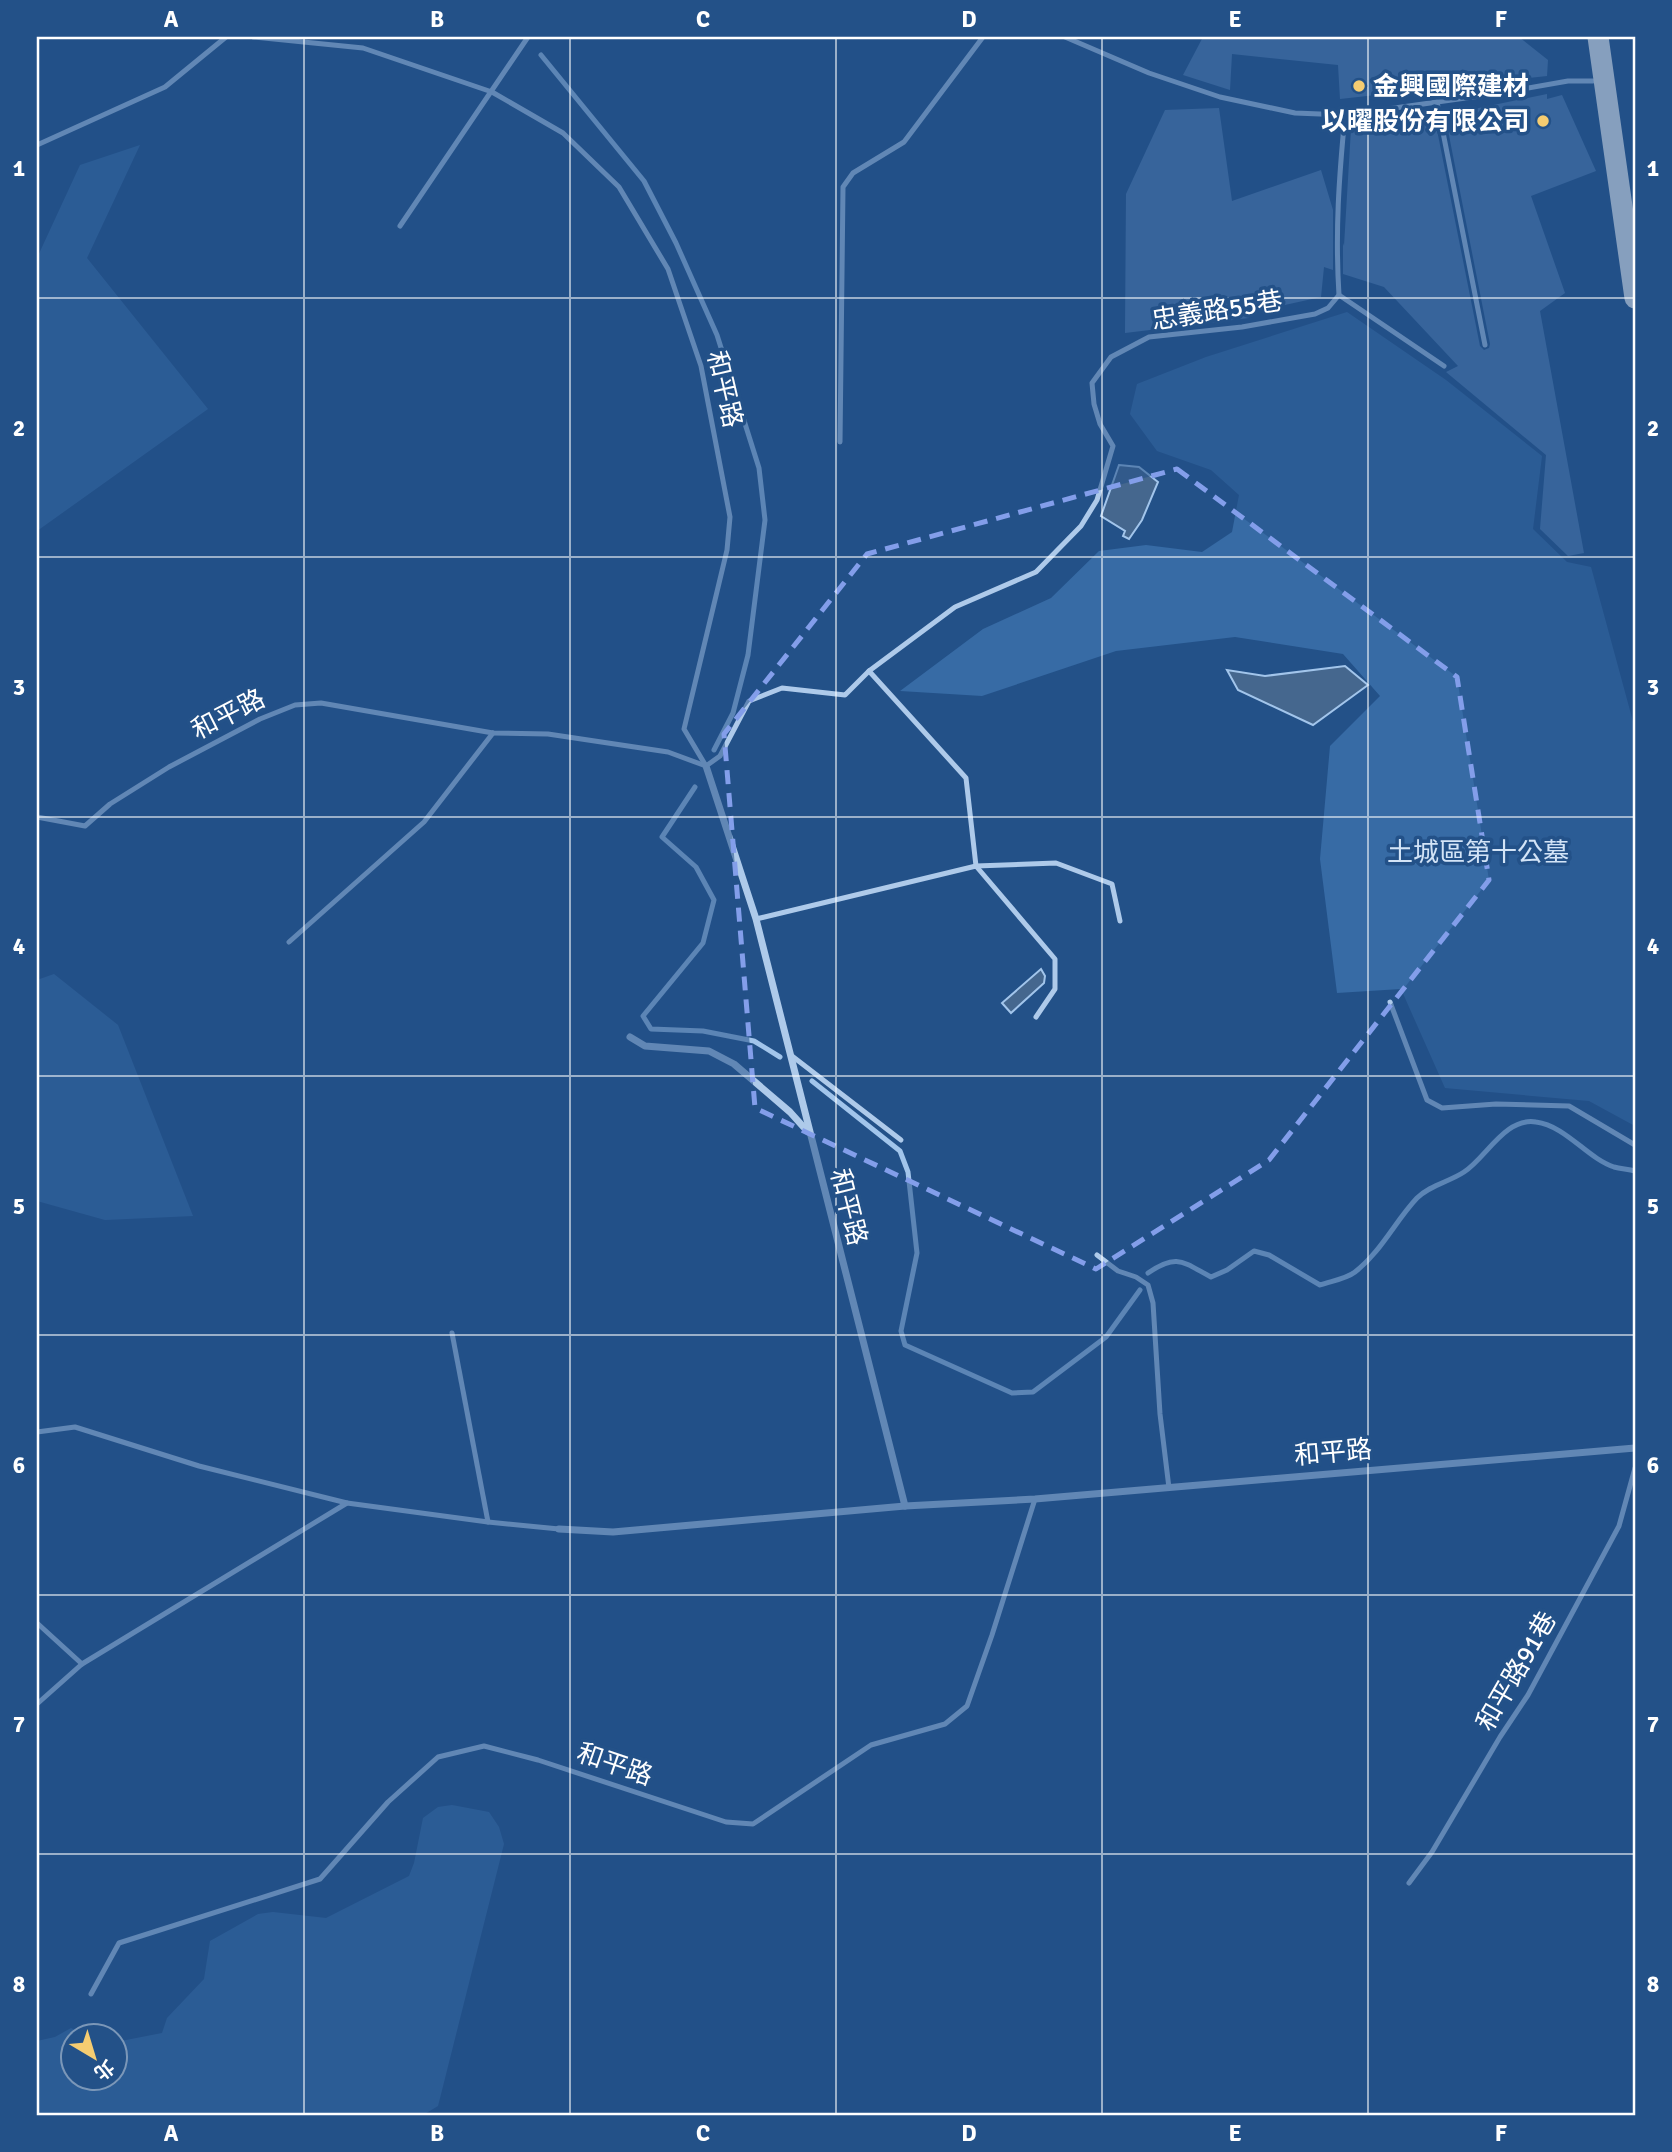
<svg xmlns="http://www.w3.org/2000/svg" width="1672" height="2152" font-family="Signika,'Noto Sans TC',sans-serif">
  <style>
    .green { fill: #376ba5 }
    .water { fill: #45678e; stroke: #a2c5eb; stroke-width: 2 }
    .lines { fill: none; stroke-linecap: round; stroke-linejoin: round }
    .stream { stroke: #a2c5eb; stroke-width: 5 }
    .building { fill: #507db2 }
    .service { stroke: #aecaea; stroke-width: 5 }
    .minor { stroke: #aecaea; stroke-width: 7 }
    .motorway { stroke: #fff; stroke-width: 21 }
    .marked { fill: none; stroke: #839eea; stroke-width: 5; stroke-dasharray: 14 9; stroke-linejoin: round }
    .grid { fill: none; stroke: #fff; stroke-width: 2; stroke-opacity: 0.55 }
    .poi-dot { fill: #f5cc71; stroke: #235188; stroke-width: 2.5 }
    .labels { text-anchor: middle; stroke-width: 7; stroke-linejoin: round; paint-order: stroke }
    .poi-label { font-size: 26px; font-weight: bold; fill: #fff; stroke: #235188; text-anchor: start }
    .street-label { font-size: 26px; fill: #fff; stroke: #235188 }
    .park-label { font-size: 26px; fill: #d3e4f7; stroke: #235188 }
    .neatline { fill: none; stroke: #fff; stroke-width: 2.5 }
    .grid-label { font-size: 23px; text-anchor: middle; font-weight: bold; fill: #fff }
  </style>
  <rect width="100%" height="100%" fill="#235188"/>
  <g class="green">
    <polygon points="140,145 87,258 208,409 37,531 37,258 80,165"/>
    <polygon points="1347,312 1446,380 1542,456 1533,529 1567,562 1591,567 1635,729 1635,1126 1589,1101 1445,1088 1401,989 1337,993 1320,859 1330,746 1380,696 1343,654 1235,637 1116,651 982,696 900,691 983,629 1051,598 1099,551 1146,545 1202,552 1232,532 1239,495 1211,470 1157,451 1130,414 1137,384 1206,357"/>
    <polygon points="54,974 118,1025 193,1216 105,1220 37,1201 37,980"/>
    <polygon points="452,1805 489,1812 499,1827 504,1844 438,2106 423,2115 37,2115 37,2041 55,2037 71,2028 86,2036 74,2036 74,2078 116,2078 116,2042 162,2033 167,2018 204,1979 210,1941 258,1914 273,1912 326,1918 409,1876 414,1863 423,1818 438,1807"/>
  </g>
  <g class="water">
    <polygon points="1119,465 1139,467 1158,482 1142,520 1129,539 1123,536 1125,531 1101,516"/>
    <polygon points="1345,666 1368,685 1313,725 1238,690 1227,670 1265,676"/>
    <polygon points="1041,969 1045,976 1044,983 1011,1013 1002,1003"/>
  </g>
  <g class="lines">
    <g class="stream">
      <polyline points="541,55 644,181 676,243 717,335 759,468 765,520 748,655 733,713 714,750"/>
      <polyline points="695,787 662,837 696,867 714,900 703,943 643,1016 651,1029 703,1031 754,1041 780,1057"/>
      <polyline points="812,1081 900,1151 908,1172 917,1253 901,1331 905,1345 1012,1393 1033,1392 1106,1337 1140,1290"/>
      <path d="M1148,1273C1177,1253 1183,1262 1211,1277L1227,1270L1254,1251L1269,1255L1320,1285C1331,1281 1346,1279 1355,1272C1381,1252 1396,1220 1417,1198C1430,1185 1449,1182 1464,1172C1486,1158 1505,1117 1536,1122C1566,1126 1587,1158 1614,1167C1621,1169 1628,1169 1635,1171"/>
    </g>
  </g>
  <g class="building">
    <polygon points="1203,37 1519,37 1548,60 1547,76 1340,99 1338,65 1232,54 1230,90 1183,75"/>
    <polygon points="1547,94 1547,99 1562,95 1596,171 1531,196 1565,293 1540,311 1584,553 1568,556 1540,529 1546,455 1446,372 1458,366 1384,287 1343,274 1343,243 1344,246 1351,129 1396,127 1396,125 1435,120 1480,346 1484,350 1489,348 1490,344 1445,115"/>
    <polygon points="1219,108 1232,201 1321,170 1333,210 1333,270 1324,267 1321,297 1248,313 1249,318 1125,333 1126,194 1165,110"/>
  </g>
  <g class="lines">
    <g class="service">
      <polyline points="253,37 363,48 492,92 563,133 619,187 668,269 701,366 730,517 727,550 684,729 706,766"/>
      <polyline points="1065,37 1149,73 1220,97 1295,113 1345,115 1494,94 1568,81 1593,81"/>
      <polyline points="1437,102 1485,345"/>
      <polyline points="37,145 165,87 226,37"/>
      <polyline points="400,226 528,37"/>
      <polyline points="1339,295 1444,366"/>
      <polyline points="840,442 843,187 853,173 904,142 983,37"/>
      <path d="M869,671L955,607L1036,572L1081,526L1097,500L1113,446L1100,424L1094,404L1092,383L1111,357L1149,337L1242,327L1315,314L1328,308L1339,295C1335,232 1339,177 1345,115"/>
      <polyline points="706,766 720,756 749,701 782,688 845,695 869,671 966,778 976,866 1056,863 1112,884 1120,921"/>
      <polyline points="37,817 85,826 110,804 169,767 260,719 295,705 321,703 493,733 548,734 668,752 706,766"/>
      <polyline points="756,919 976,866 1055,959 1055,989 1036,1017"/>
      <polyline points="289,942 424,822 493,733"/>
      <polyline points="1390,1002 1427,1100 1442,1108 1496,1104 1569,1106 1635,1145"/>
      <polyline points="792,1056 901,1140"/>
      <polyline points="1097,1255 1118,1271 1136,1277 1148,1285 1153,1303 1160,1414 1169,1488"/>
      <polyline points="452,1333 488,1522"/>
      <polyline points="37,1432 75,1427 199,1466 347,1503"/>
      <polyline points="37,1623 82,1664"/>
      <polyline points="37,1704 82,1664 347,1503 488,1522 559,1529"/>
      <polyline points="1409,1883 1432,1852 1500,1737 1528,1695 1619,1526 1635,1468"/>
      <polyline points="91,1994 119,1943 320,1879 388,1802 438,1757 484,1746 538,1760 726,1822 753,1824 871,1745 945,1724 967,1706 992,1635 1035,1499"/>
    </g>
    <g class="minor">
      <polyline points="706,766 756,919 905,1506"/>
      <polyline points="630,1037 645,1046 709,1051 734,1064 790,1112 808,1132"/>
      <polyline points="559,1529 613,1532 905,1506 1035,1499 1635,1448"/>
    </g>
    <polyline class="motorway" points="1598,37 1635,298"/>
  </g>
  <path d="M0 0H1672V2152H0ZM1177,469L1457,677L1489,880L1269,1160L1096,1269L755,1108L724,734L867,554Z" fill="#235188" fill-opacity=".55" fill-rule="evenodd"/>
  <path class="marked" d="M1177,469L1457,677L1489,880L1269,1160L1096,1269L755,1108L724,734L867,554Z"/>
  <path class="grid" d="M304,37V2115M570,37V2115M836,37V2115M1102,37V2115M1368,37V2115M37,298H1635M37,557H1635M37,817H1635M37,1076H1635M37,1335H1635M37,1595H1635M37,1854H1635"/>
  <g class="poi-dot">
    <circle cx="1359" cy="86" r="7"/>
    <circle cx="1543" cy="121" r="7"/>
  </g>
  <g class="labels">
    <g class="poi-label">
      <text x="1373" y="95">金興國際建材</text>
      <text x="1529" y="130" text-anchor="end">以曜股份有限公司</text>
    </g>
    <g class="street-label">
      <text transform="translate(1217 310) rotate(-9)" y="9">忠義路55巷</text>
      <text transform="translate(725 389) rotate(77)" y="9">和平路</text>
      <text transform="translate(228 714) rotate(-27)" y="9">和平路</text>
      <text transform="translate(849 1207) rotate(76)" y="9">和平路</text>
      <text transform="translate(1333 1452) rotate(-5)" y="9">和平路</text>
      <text transform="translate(1516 1671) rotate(-60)" y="9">和平路91巷</text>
      <text transform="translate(615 1764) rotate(19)" y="9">和平路</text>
    </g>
    <g class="park-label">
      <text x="1478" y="861">土城區第十公墓</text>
    </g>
  </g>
  <rect width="1672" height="2152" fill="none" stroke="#235188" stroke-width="77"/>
  <g transform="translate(94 2057) rotate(142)"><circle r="33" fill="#235188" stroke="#7b97b8" stroke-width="2"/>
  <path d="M0-5L12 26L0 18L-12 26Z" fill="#f5cc71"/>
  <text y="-10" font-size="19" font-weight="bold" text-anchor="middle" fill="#ffffff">北</text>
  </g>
  <rect x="38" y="38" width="1596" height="2076" class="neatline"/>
  <g class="grid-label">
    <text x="171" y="27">A</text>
    <text x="437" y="27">B</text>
    <text x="703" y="27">C</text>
    <text x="969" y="27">D</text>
    <text x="1235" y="27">E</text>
    <text x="1501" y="27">F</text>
    <text x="19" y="176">1</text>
    <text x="1653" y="176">1</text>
    <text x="19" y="436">2</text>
    <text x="1653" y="436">2</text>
    <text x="19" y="695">3</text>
    <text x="1653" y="695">3</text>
    <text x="19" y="954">4</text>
    <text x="1653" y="954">4</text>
    <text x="19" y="1214">5</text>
    <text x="1653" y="1214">5</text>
    <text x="19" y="1473">6</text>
    <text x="1653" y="1473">6</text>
    <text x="19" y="1732">7</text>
    <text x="1653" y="1732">7</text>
    <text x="19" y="1992">8</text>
    <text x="1653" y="1992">8</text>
    <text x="171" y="2141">A</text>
    <text x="437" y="2141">B</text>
    <text x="703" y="2141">C</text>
    <text x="969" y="2141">D</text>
    <text x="1235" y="2141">E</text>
    <text x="1501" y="2141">F</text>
  </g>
</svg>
